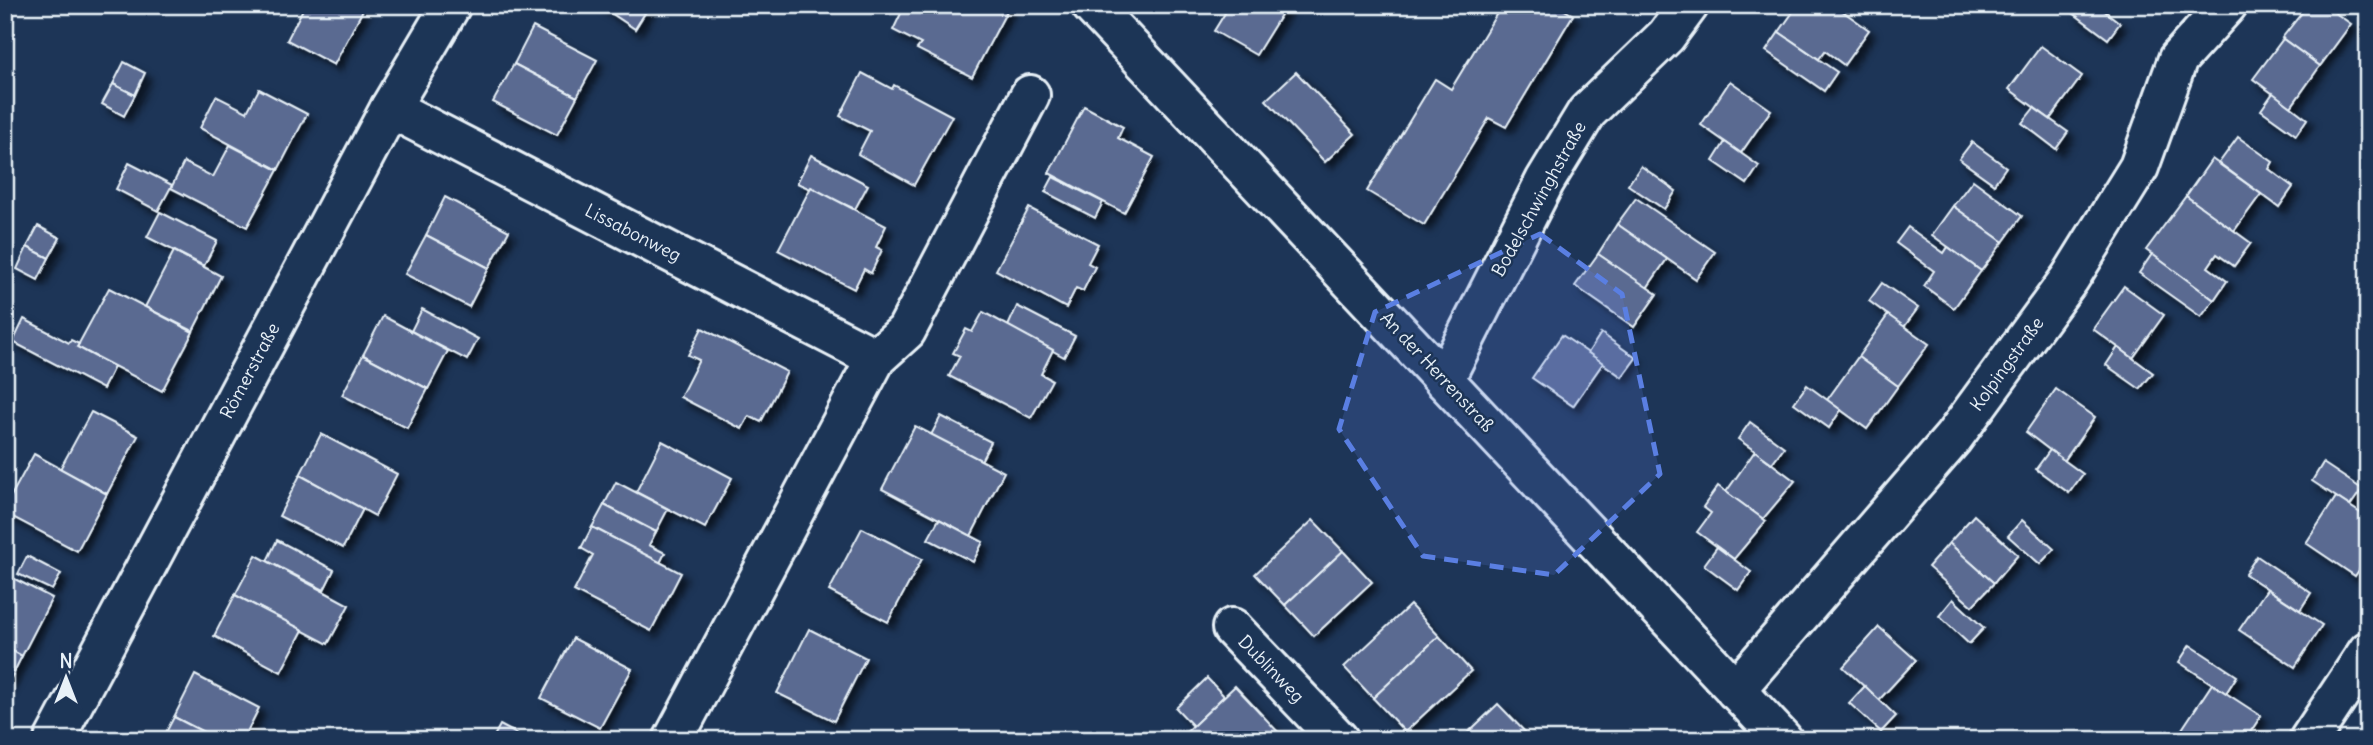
<svg xmlns="http://www.w3.org/2000/svg" width="2373" height="745" font-family="Delius,sans-serif">
  <style>
    .building { fill: #5a6a91; stroke: #e8f1f8; stroke-width: 2; filter: url(#shadow) }
    .lines { fill: none; stroke-linecap: round; stroke-linejoin: round }
    .street-casing { stroke: #e8f1f8; stroke-width: 44 }
    .street { stroke: #1d3557; stroke-width: 38 }
    .marked { fill: #5a7fe2; fill-opacity: 0.2; stroke: #5a7fe2; stroke-width: 5; stroke-dasharray: 14 9; stroke-linejoin: round }
    .labels { text-anchor: middle; stroke-width: 5; stroke-linejoin: round; paint-order: stroke }
    .street-label { font-size: 18px; fill: #e8f1f8; stroke: #1d3557 }
  </style>
  <defs>
    <filter id="shadow"><feDropShadow dx="6" dy="6" stdDeviation="3.5" flood-color="#0009"/></filter>
  </defs>
  <rect width="100%" height="100%" fill="#1d3557"/>
  <filter id="ink" filterUnits="userSpaceOnUse"><feTurbulence type="fractalNoise" baseFrequency=".0143" numOctaves="2"/><feDisplacementMap in="SourceGraphic" scale="14" xChannelSelector="R" yChannelSelector="G"/><feConvolveMatrix kernelMatrix="1 2 1 2 8 2 1 2 1" color-interpolation-filters="sRGB"/></filter>
  <g filter="url(#ink)">
    <g class="building">
      <polygon points="305,5 364,8 334,65 287,40"/>
      <polygon points="599,5 650,5 635,29"/>
      <polygon points="905,5 1010,5 972,77 917,49 921,44 893,30"/>
      <polygon points="1230,5 1287,5 1256,55 1214,31"/>
      <polygon points="1502,5 1556,5 1573,15 1506,127 1489,118 1424,225 1367,191 1435,79 1451,89"/>
      <polygon points="1798,5 1834,5 1869,30 1844,65 1825,51 1819,59 1779,32"/>
      <polygon points="2079,5 2097,5 2120,23 2108,39 2073,13"/>
      <polygon points="2308,5 2324,5 2351,24 2320,66 2282,38"/>
      <polygon points="533,27 597,60 577,97 514,64"/>
      <polygon points="1779,32 1837,72 1824,91 1766,51"/>
      <polygon points="2283,39 2320,66 2291,107 2253,79"/>
      <polygon points="2041,46 2082,76 2050,119 2009,89"/>
      <polygon points="124,62 145,73 135,95 113,84"/>
      <polygon points="514,64 577,97 557,135 493,102"/>
      <polygon points="1296,72 1355,134 1325,162 1266,100"/>
      <polygon points="862,73 892,89 894,85 952,116 914,185 858,154 870,131 840,116"/>
      <polygon points="1730,81 1771,110 1741,153 1701,125"/>
      <polygon points="113,84 135,95 124,116 102,104"/>
      <polygon points="259,89 307,114 278,170 200,128 216,96 247,112"/>
      <polygon points="2273,93 2307,119 2296,135 2261,110"/>
      <polygon points="1084,106 1123,127 1118,138 1154,157 1124,213 1049,173"/>
      <polygon points="2034,108 2068,132 2056,149 2022,123"/>
      <polygon points="2238,137 2273,162 2269,169 2293,187 2279,207 2219,163"/>
      <polygon points="1725,142 1759,166 1747,184 1713,161"/>
      <polygon points="1972,142 2006,167 1994,184 1959,159"/>
      <polygon points="230,145 278,170 247,227 171,188 184,162 213,177"/>
      <polygon points="811,155 868,185 855,209 797,183"/>
      <polygon points="2212,159 2261,194 2234,231 2186,196"/>
      <polygon points="129,163 172,185 158,211 116,189"/>
      <polygon points="1641,166 1676,191 1664,209 1628,185"/>
      <polygon points="1053,177 1103,202 1095,218 1045,192"/>
      <polygon points="1973,180 2022,216 2003,242 1953,206"/>
      <polygon points="811,187 886,226 876,247 882,250 871,273 864,269 854,289 778,250"/>
      <polygon points="2186,196 2251,243 2234,266 2217,254 2208,267 2227,281 2214,300 2146,250"/>
      <polygon points="445,197 509,231 489,268 426,235"/>
      <polygon points="1636,198 1715,252 1696,279 1617,224"/>
      <polygon points="1953,206 2003,242 1981,271 1932,235"/>
      <polygon points="1029,208 1098,244 1088,263 1095,267 1083,291 1076,288 1066,308 996,270"/>
      <polygon points="160,212 217,241 204,266 147,237"/>
      <polygon points="1617,224 1667,259 1647,288 1598,254"/>
      <polygon points="38,226 60,238 49,258 27,247"/>
      <polygon points="1908,227 1944,253 1948,247 1981,271 1954,308 1924,286 1934,271 1896,243"/>
      <polygon points="426,235 489,268 469,307 405,274"/>
      <polygon points="27,247 49,258 38,280 17,269"/>
      <polygon points="174,251 221,276 193,331 145,307"/>
      <polygon points="1598,254 1657,294 1634,327 1575,286"/>
      <polygon points="2152,254 2214,300 2201,317 2139,273"/>
      <polygon points="1882,283 1918,308 1904,327 1869,301"/>
      <polygon points="2124,286 2164,315 2133,358 2093,329"/>
      <polygon points="109,288 193,332 162,391 77,347"/>
      <polygon points="1017,306 1075,336 1064,357 1008,326"/>
      <polygon points="422,309 478,339 467,360 411,331"/>
      <polygon points="983,312 1053,350 1041,374 1052,380 1031,418 949,376 960,356 953,353 966,329 972,332"/>
      <polygon points="1888,315 1929,344 1898,386 1858,357"/>
      <polygon points="383,316 448,351 428,389 363,355"/>
      <polygon points="24,319 69,343 71,340 79,344 77,347 114,367 103,389 13,342"/>
      <polygon points="702,328 787,372 761,422 749,416 742,429 680,397 699,360 688,355"/>
      <polygon points="1601,333 1636,358 1622,377 1588,353"/>
      <polygon points="1562,335 1603,363 1573,406 1532,378"/>
      <polygon points="2118,347 2153,373 2140,389 2106,365"/>
      <polygon points="363,355 428,389 407,428 342,395"/>
      <polygon points="1858,357 1898,386 1867,429 1827,400"/>
      <polygon points="1807,385 1841,410 1829,428 1794,403"/>
      <polygon points="2056,389 2095,417 2064,461 2026,432"/>
      <polygon points="91,412 138,436 107,494 60,469"/>
      <polygon points="941,416 991,442 981,461 931,435"/>
      <polygon points="1750,422 1784,447 1772,463 1738,439"/>
      <polygon points="915,426 1004,472 971,536 882,489"/>
      <polygon points="321,434 397,474 375,516 300,475"/>
      <polygon points="662,441 732,478 705,528 636,492"/>
      <polygon points="2050,450 2083,474 2069,493 2036,469"/>
      <polygon points="1755,451 1795,481 1763,519 1726,492"/>
      <polygon points="34,454 107,494 77,551 5,513 5,507"/>
      <polygon points="2323,463 2362,489 2350,506 2312,481"/>
      <polygon points="300,475 363,509 343,548 279,516"/>
      <polygon points="616,482 668,509 656,532 604,505"/>
      <polygon points="1718,486 1766,521 1734,559 1697,532 1711,513 1703,507"/>
      <polygon points="2336,497 2368,518 2368,557 2355,576 2306,543"/>
      <polygon points="604,505 656,532 649,545 665,553 660,563 592,527"/>
      <polygon points="1974,515 2018,555 1994,583 1949,543"/>
      <polygon points="939,519 983,542 973,562 928,539"/>
      <polygon points="1313,520 1343,551 1285,605 1255,574"/>
      <polygon points="2022,520 2054,549 2040,564 2008,536"/>
      <polygon points="592,527 681,573 651,631 574,591 593,555 581,548"/>
      <polygon points="862,528 922,559 888,622 829,591"/>
      <polygon points="277,540 334,570 324,590 267,561"/>
      <polygon points="1949,543 1994,583 1972,606 1928,567"/>
      <polygon points="1717,547 1751,572 1738,590 1704,565"/>
      <polygon points="1343,551 1372,582 1314,636 1285,605"/>
      <polygon points="256,555 349,605 328,644 235,595"/>
      <polygon points="27,556 61,574 52,590 18,574"/>
      <polygon points="2257,556 2311,593 2300,610 2245,574"/>
      <polygon points="5,574 52,598 22,656 5,647"/>
      <polygon points="2267,589 2322,625 2295,667 2239,630"/>
      <polygon points="235,595 303,630 281,672 214,636"/>
      <polygon points="1953,599 1984,628 1969,644 1939,616"/>
      <polygon points="1410,605 1439,636 1373,698 1344,667"/>
      <polygon points="1879,627 1916,660 1879,700 1843,667"/>
      <polygon points="809,629 866,658 834,721 777,693"/>
      <polygon points="1439,636 1471,671 1405,732 1373,698"/>
      <polygon points="573,638 632,669 600,728 541,698"/>
      <polygon points="2190,645 2237,676 2226,693 2179,662"/>
      <polygon points="5,647 22,656 5,690"/>
      <polygon points="195,675 259,708 243,740 219,740 174,717"/>
      <polygon points="1207,678 1224,696 1193,726 1176,708"/>
      <polygon points="2212,684 2261,716 2245,740 2198,740 2182,729"/>
      <polygon points="1235,686 1280,734 1276,740 1178,740"/>
      <polygon points="1865,686 1896,716 1881,732 1849,703"/>
      <polygon points="1498,704 1530,737 1460,740"/>
      <polygon points="174,717 219,740 162,740"/>
      <polygon points="500,725 528,740 492,740"/>
    </g>
    <g class="lines">
      <g class="street-casing">
        <g id="street">
          <polyline points="1091,5 1783,740"/>
          <polyline points="390,108 876,358"/>
          <polyline points="1444,380 1545,181 1587,112 1666,36 1689,5"/>
          <polyline points="1232,628 1339,740"/>
          <polyline points="1735,690 1953,438 2070,278 2139,167 2178,59 2227,5"/>
          <polyline points="54,740 390,108 451,5"/>
          <polyline points="673,740 876,358 906,331 1030,95"/>
          <polyline points="2309,740 2368,651"/>
        </g>
      </g>
      <use href="#street" class="street"/>
    </g>
  </g>
  <path class="marked" d="M1540,234L1622,294L1660,474L1554,575L1423,556L1339,429L1375,312Z"/>
  <g class="labels">
    <g class="street-label">
      <text transform="translate(1539 199) rotate(-61)" y="6">Bodelschwinghstraße</text>
      <text transform="translate(633 233) rotate(27)" y="6">Lissabonweg</text>
      <text transform="translate(2007 364) rotate(-54)" y="6">Kolpingstraße</text>
      <text transform="translate(250 371) rotate(-62)" y="6">Römerstraße</text>
      <text transform="translate(1437 372) rotate(47)" y="6">An der Herrenstraß</text>
      <text transform="translate(1271 669) rotate(46)" y="6">Dublinweg</text>
    </g>
  </g>
  <rect width="2373" height="745" fill="none" stroke="#1d3557" stroke-width="28"/>
  <rect x="14" y="14" width="2345" height="717" fill="none" stroke="#e8f1f8" stroke-width="2.5" filter="url(#ink)"/>
  <g transform="translate(66 678)" stroke="#1d3557" stroke-width="5" paint-order="stroke">
  <path d="M0-5L12 26L0 18L-12 26Z" fill="#e8f1f8"/>
  <text y="-10" font-size="19" font-weight="bold" text-anchor="middle" fill="#e8f1f8">N</text>
  </g>
</svg>
